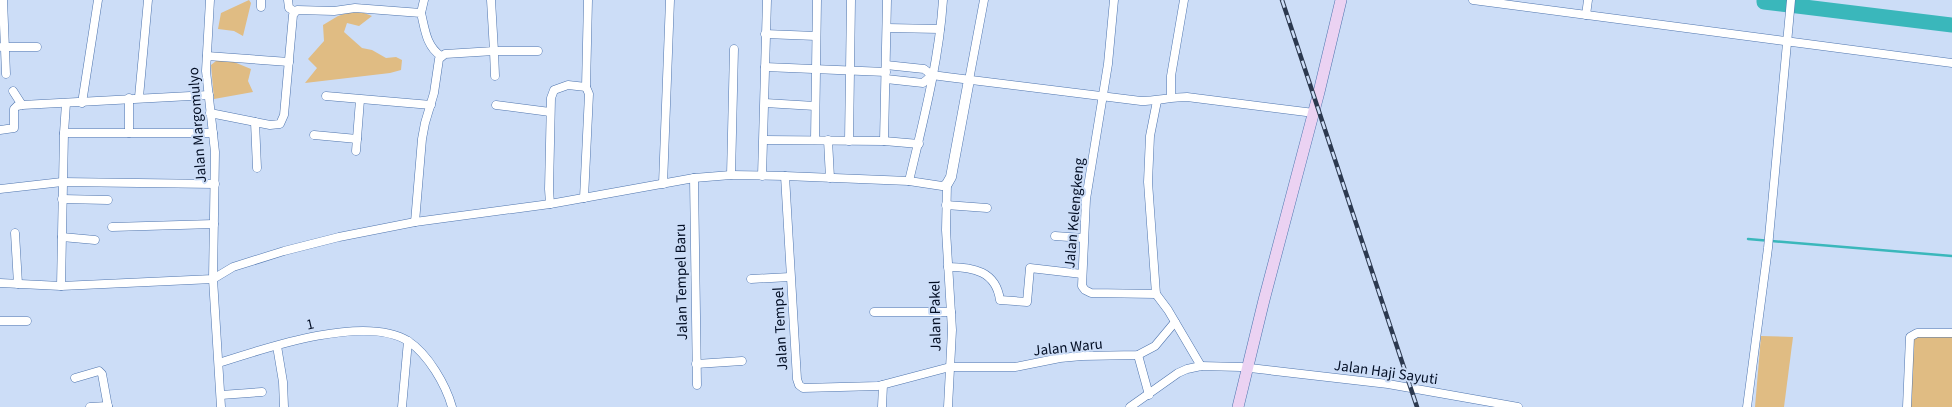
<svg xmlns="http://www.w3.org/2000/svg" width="1952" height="407" font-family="'Source Sans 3',sans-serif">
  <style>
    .green { fill: #e0bc83 }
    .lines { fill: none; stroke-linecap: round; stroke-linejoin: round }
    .stream { stroke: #3ab7bb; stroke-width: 2.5 }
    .river { stroke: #3ab7bb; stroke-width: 15 }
    .minor-casing { stroke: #4f75ae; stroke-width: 9 }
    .tertiary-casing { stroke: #4f75ae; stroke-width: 11 }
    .secondary-casing { stroke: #4f75ae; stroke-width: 12 }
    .minor { stroke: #fff; stroke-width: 8 }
    .tertiary { stroke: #fff; stroke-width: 10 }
    .secondary { stroke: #ebd2f2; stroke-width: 11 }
    .rail-casing { stroke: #2c394f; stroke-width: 4.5 }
    .rail { stroke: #ccddf7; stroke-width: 2.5; stroke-dasharray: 8; stroke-linecap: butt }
    .labels { text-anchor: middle; stroke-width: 4; stroke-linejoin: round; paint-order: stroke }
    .street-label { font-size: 15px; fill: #020d23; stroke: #ccddf7 }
  </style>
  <rect width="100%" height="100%" fill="#ccddf7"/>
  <g class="green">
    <polygon points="249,0 251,3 243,36 234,31 218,29 221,13"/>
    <polygon points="356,10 372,16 359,26 347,23 344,32 362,48 372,50 386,58 396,57 402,60 401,70 390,73 305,83 317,68 308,59 324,41 323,25 338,16"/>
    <polygon points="229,60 251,69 248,81 253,92 214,99 211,65 216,61"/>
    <polygon points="1952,332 1952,407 1910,407 1913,333"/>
    <polygon points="1761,336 1793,337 1784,407 1755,407"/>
  </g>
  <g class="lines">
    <polyline class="stream" points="1748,239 1952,256"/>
    <polyline class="river" points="1764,0 1764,2 1952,25"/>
    <g class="minor-casing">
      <g id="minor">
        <polyline points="3,0 6,74"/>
        <polyline points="210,0 206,71 215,152 213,279 221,407"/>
        <polyline points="288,0 289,8 294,11"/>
        <polyline points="1114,0 1108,64 1086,199 1082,286 1085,290 1091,293 1156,294"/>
        <polyline points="1473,0 1952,63"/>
        <polyline points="261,7 261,0"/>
        <polyline points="421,13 424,0"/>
        <polyline points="1586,15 1588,0"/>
        <polyline points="887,28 940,29"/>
        <polyline points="765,34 816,36"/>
        <polyline points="2,47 37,47"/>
        <polyline points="207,56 289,62"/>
        <path d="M886,65L924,69L932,75L947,77L1141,101C1157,101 1171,97 1187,97L1314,113"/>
        <polyline points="765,67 886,72"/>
        <polyline points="495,76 494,51 538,51"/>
        <polyline points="886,79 923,83 932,75"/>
        <polyline points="969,80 984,0"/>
        <polyline points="13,91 22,105"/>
        <polyline points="326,96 431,105"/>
        <polyline points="139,97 148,0"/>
        <polyline points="1171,97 1171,76 1184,0"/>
        <polyline points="1157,101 1150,136 1148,182 1156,294 1168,310 1201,366"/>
        <polyline points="82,103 98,0"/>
        <polyline points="765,103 815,106"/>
        <polyline points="496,105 550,112"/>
        <path d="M210,113L270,125L280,124L284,115L293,15L297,10L334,11L355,8L421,13C425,29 426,46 441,56"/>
        <polyline points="255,122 257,168"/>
        <polyline points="0,130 14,128 14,109 17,106 22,105 209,95"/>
        <polyline points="64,133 66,103"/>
        <polyline points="129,133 129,98"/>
        <polyline points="314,135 357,139"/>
        <polyline points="764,140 884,141 919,144"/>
        <polyline points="815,140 817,0"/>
        <polyline points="828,140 830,178"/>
        <polyline points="849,141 851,0"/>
        <polyline points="884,141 887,0"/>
        <polyline points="356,151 360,100"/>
        <polyline points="731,175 734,49"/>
        <polyline points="762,176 767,0"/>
        <polyline points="785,176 797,379 799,385 803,388 878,386 950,367 1015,367 1060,358 1082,356 1138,355 1155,346 1175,322"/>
        <polyline points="694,178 697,385"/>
        <path d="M909,181C923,122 939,61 943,0"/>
        <polyline points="663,184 670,0"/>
        <polyline points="0,189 62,182 215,184"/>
        <polyline points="584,198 589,94 586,87 588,0"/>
        <polyline points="62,199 108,200"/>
        <polyline points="550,204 549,189 551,98 554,90 568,85 586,87"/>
        <polyline points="946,205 987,208"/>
        <polyline points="415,222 422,139 425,123 434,93 439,59 445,54 494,51 491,0"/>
        <polyline points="112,227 214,224"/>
        <polyline points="15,233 18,284"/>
        <polyline points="1055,236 1083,238"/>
        <polyline points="62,237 95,240"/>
        <path d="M948,267C973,267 996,271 1000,300L1027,302L1030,268L1082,274"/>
        <polyline points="751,279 790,277"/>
        <polyline points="0,283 61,286 213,279 233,267 284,251 339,237 415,222 550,204 694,178 731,175 785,176 909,181 942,186 947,184 946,230 952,330 948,407"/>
        <polyline points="61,286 64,133 213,133"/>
        <polyline points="874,312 951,312"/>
        <polyline points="0,321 27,321"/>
        <polyline points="277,346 283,382 284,407"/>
        <polyline points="1138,355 1149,395"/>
        <path d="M219,363C265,348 365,314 408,341C428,354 446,385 452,407"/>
        <polyline points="696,364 742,361"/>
        <polyline points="75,378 99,371 102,374 108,407"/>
        <polyline points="221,395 262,392"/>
        <polyline points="90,407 108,406"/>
        <polyline points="402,407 408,341"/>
        <polyline points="882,407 883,385"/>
        <polyline points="1130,407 1178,373 1187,369 1201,366 1241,367 1388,384 1518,407"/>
        <polyline points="1747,407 1768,248 1791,0"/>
        <polyline points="1907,407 1910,337 1917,333 1952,333"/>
      </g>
    </g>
    <g class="tertiary-casing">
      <polyline id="tertiary" points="947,184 951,177 969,80"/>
    </g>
    <g class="secondary-casing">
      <polyline id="secondary" points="1238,407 1264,300 1319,92 1341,0"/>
    </g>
    <use href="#minor" class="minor"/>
    <use href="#tertiary" class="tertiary"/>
    <use href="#secondary" class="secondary"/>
    <g class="rail-casing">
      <polyline id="rail" points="1282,0 1417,407"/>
    </g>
    <use href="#rail" class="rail"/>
  </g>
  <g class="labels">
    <g class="street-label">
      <text transform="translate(197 125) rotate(-94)" y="5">Jalan Margomulyo</text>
      <text transform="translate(1074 213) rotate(-85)" y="5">Jalan Kelengkeng</text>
      <text transform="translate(681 282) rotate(-91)" y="5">Jalan Tempel Baru</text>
      <text transform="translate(935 316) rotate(-91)" y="5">Jalan Pakel</text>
      <text transform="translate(310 324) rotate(-13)" y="5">1</text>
      <text transform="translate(780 329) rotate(-93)" y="5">Jalan Tempel</text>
      <text transform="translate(1068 347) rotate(-6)" y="5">Jalan Waru</text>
      <text transform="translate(1386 372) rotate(8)" y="5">Jalan Haji Sayuti</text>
    </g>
  </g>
</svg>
